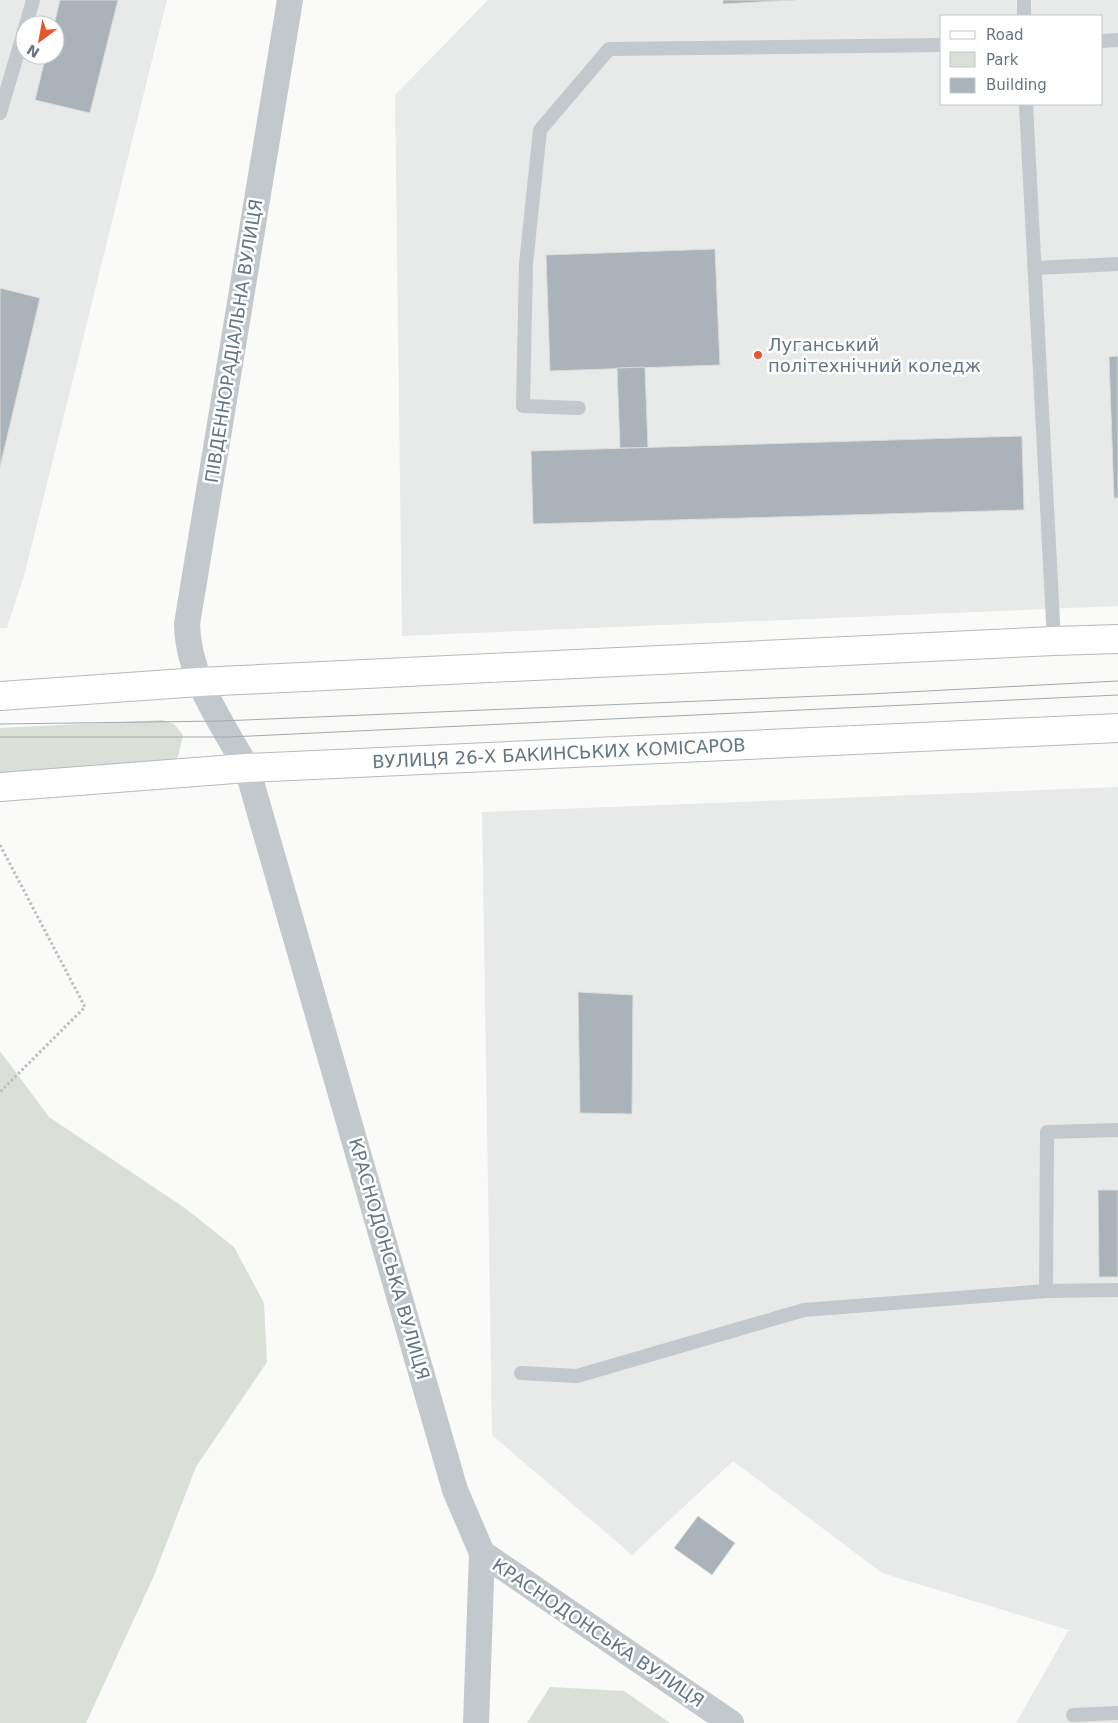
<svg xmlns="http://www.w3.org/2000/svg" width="1118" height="1723" font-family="'DejaVu Sans',sans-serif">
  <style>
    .built { fill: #e8e9e9; fill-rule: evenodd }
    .green { fill: #dadfd7 }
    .building { fill: #aab3b9; stroke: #dcdcda }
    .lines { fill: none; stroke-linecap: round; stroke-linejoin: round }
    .secondary-casing { stroke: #b3babf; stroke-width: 30 }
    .path { stroke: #bbbfc2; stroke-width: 3; stroke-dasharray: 2.5 2.5; stroke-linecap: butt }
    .lane { stroke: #c3c8cc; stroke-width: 14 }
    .street { stroke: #c3c8cc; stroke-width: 26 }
    .secondary { stroke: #fff; stroke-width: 28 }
    .tram { stroke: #a2aab0; stroke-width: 1 }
    .poi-dot { fill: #e4572e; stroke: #fff; stroke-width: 2 }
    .labels { text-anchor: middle; stroke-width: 5; stroke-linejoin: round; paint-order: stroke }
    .street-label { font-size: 18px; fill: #657683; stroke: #fff }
    .poi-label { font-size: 18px; fill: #657683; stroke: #fff; text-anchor: start }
  </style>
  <rect width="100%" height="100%" fill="#fafaf8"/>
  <g class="built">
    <path d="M0,0H167L25,572L7,628H0ZM25,25H55V55H25Z"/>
    <path d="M488,0H1118V606L402,636L395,95ZM942,16H1102V104H942Z"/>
    <polygon points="1118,787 1118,1723 1016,1723 1068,1631 1072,1631 882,1573 733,1461 632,1555 492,1435 482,812"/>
  </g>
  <g class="green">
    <polygon points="162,720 174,724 183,735 178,757 160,769 0,775 0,728"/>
    <polygon points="0,1051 49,1117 185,1208 234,1247 264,1303 267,1362 196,1467 153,1578 86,1723 0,1723"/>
    <polygon points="550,1687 624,1691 670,1723 527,1723"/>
  </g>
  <g class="building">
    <polygon points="60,0 118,0 90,113 35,100 46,55 55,55 54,25"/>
    <polygon points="723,0 795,0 723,4"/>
    <polygon points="715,249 720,365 550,371 546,255"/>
    <polygon points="0,288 40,298 0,467"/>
    <polygon points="1118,356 1118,498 1114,498 1109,357"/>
    <polygon points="645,367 648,448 620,448 617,368"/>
    <polygon points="1022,436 1024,510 533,524 531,451"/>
    <polygon points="578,992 633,995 632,1114 580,1113"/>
    <polygon points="1098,1190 1118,1190 1118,1277 1099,1277"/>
    <polygon points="698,1516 735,1543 712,1575 674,1548"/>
  </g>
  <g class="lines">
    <g class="secondary-casing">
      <g id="secondary">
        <polyline points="0,696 199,682 1054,641 1118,639"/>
        <path id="s1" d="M0,787L247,768L1118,728"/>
      </g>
    </g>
    <polyline class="path" points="0,845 85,1007 0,1092"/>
    <g class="lane">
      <polyline points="1024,16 1024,0"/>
      <polyline points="26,25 33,0"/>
      <polyline points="1102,41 1118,40"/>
      <polyline points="1026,104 1054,641"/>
      <polyline points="0,113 25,28"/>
      <polyline points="1035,268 1118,264"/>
      <polyline points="579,408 523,406 526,264 540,130 609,49 942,45"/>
      <polyline points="1046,1291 1047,1132 1118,1130"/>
      <polyline points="521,1373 577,1376 804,1310 1046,1291 1118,1290"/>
      <polyline points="1073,1715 1118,1713"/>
    </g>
    <g class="street">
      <path d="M290,0L187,624C188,678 222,723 247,768L455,1490L482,1553L731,1723"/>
      <polyline points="476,1723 482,1553"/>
    </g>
    <use href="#secondary" class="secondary"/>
    <g class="tram">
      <polyline points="0,724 221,721 869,694 1118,681"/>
      <polyline points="0,737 230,737 1118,695"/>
    </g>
  </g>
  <circle class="poi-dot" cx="758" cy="355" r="5"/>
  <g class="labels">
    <g class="street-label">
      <text transform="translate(234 341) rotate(-81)" y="6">ПІВДЕННОРАДІАЛЬНА ВУЛИЦЯ</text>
      <text dy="6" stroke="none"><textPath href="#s1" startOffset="560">ВУЛИЦЯ 26-Х БАКИНСЬКИХ КОМІСАРОВ</textPath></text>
      <text transform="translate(389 1259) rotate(74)" y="6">КРАСНОДОНСЬКА ВУЛИЦЯ</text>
      <text transform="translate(598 1633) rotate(34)" y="6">КРАСНОДОНСЬКА ВУЛИЦЯ</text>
    </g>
    <g class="poi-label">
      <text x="768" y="351">Луганський<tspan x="768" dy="21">політехнічний коледж</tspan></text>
    </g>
  </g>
  <rect x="940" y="15" width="162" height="90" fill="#ffffff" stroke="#c1c8cd"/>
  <rect x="950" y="31" width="25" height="8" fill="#ffffff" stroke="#c1c8cd"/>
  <text x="986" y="40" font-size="15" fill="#657683">Road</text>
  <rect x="950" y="52" width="25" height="15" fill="#dadfd7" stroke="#c1c8cd"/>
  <text x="986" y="65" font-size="15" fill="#657683">Park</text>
  <rect x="950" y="78" width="25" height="15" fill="#aab3b9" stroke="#c1c8cd"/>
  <text x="986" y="90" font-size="15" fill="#657683">Building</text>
  <g transform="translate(40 40) rotate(212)"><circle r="24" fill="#ffffff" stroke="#c1c8cd"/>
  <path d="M0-4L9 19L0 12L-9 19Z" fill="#e4572e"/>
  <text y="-8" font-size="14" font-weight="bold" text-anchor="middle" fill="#657683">N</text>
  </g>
</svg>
